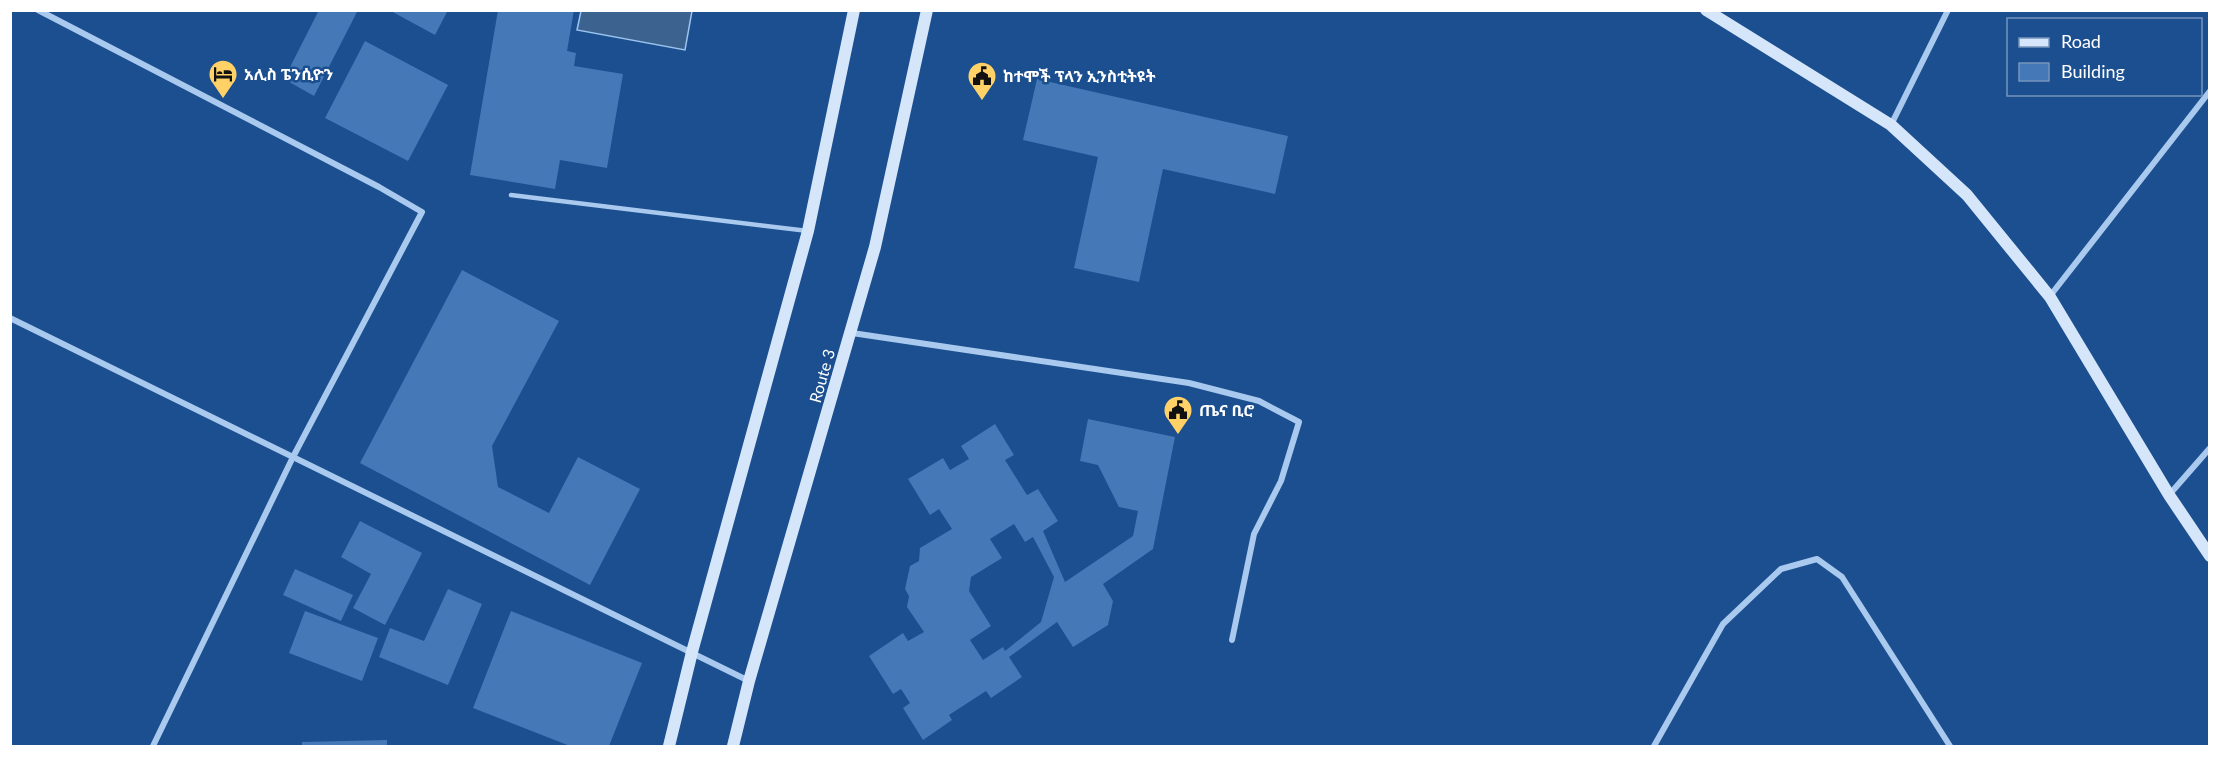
<svg xmlns="http://www.w3.org/2000/svg" width="2220" height="757" font-family="Lato,'Noto Sans Ethiopic',sans-serif">
  <style>
    .water { fill: #3c6290; stroke: #9cc4f0; stroke-width: 1.5 }
    .building { fill: #4478b7; fill-rule: evenodd }
    .lines { fill: none; stroke-linecap: round; stroke-linejoin: round }
    .lane { stroke: #a9c9ee; stroke-width: 4.5 }
    .street { stroke: #a9c9ee; stroke-width: 6 }
    .secondary { stroke: #d6e6fa; stroke-width: 12 }
    .labels { text-anchor: middle; stroke-width: 5; stroke-linejoin: round; paint-order: stroke }
    .poi-label { font-size: 16px; font-weight: bold; fill: #fff; stroke: #1b4f8f; text-anchor: start }
    .street-label { font-size: 16px; fill: #fff; stroke: #1b4f8f }
  </style>
  <rect width="100%" height="100%" fill="#1b4f8f"/>
  <polygon class="water" points="581,11 692,11 685,50 577,30"/>
  <g class="building">
    <polygon points="319,10 358,10 314,96 284,79"/>
    <polygon points="389,10 448,10 435,35"/>
    <polygon points="498,10 574,10 567,51 576,53 574,66 623,74 607,168 560,160 555,189 470,175"/>
    <polygon points="365,41 448,85 408,161 325,118"/>
    <polygon points="1037,79 1288,136 1275,194 1163,169 1139,282 1074,268 1098,157 1023,140"/>
    <polygon points="462,270 559,321 492,446 498,487 549,513 578,457 640,489 590,585 360,463"/>
    <path d="M1088,419L1175,437L1153,549L1103,584L1113,601L1108,625L1073,647L1057,622L1009,657L1022,677L991,698L986,691L949,715L952,720L923,740L903,708L910,703L901,689L893,694L869,656L903,633L908,641L924,632L907,607L909,596L905,589L910,566L919,561L920,548L952,529L939,509L930,515L908,479L943,458L950,470L969,459L961,446L995,424L1014,455L1005,460L1027,495L1038,489L1058,521L1043,531L1065,582L1133,536L1138,511L1119,507L1098,465L1080,461ZM1014,524L1025,542L1033,537L1054,577L1041,622L1005,651L1003,647L983,660L970,640L991,626L969,591L971,577L1002,558L990,539Z"/>
    <polygon points="360,521 422,553 385,625 353,608 371,574 341,557"/>
    <polygon points="295,569 353,595 341,621 283,595"/>
    <polygon points="448,589 482,604 448,685 379,657 390,628 424,641"/>
    <polygon points="305,611 378,638 362,681 289,653"/>
    <polygon points="511,611 642,663 609,746 570,746 473,708"/>
    <polygon points="387,740 387,746 302,746 302,742"/>
  </g>
  <g class="lines">
    <polyline class="lane" points="511,195 808,231"/>
    <g class="street">
      <polyline points="38,10 379,187 422,212 293,457 153,746"/>
      <polyline points="1891,125 1948,10"/>
      <polyline points="2050,296 2210,91"/>
      <polyline points="10,318 749,681"/>
      <polyline points="852,333 1189,383 1259,401 1299,422 1281,481 1254,534 1232,640"/>
      <polyline points="2169,495 2210,448"/>
      <polyline points="1654,746 1723,624 1781,569 1817,559 1842,577 1950,746"/>
    </g>
    <g class="secondary">
      <polyline points="1706,10 1891,125 1967,195 2050,297 2169,495 2210,556"/>
      <polyline points="669,746 692,652 808,231 854,10"/>
      <polyline points="733,746 749,681 875,247 927,10"/>
    </g>
  </g>
  <defs>
    <g id="hotel-pin" transform="scale(1.5)"><path d="M0 17L-7.5 6A9.5 9.5 0 1 1 7.5 6Z" fill="#ffd166" stroke="#1b4f8f"/><path d="M-6-4.5h1.5V1H6V5H4.5V3h-9V5H-6ZM-4 0a1.8 1.8 0 1 1 3.6 0ZM.5 0V-2.5h3Q6-2.5 6 0Z" fill="#111"/></g>
    <g id="civic-pin" transform="scale(1.5)"><path d="M0 17L-7.5 6A9.5 9.5 0 1 1 7.5 6Z" fill="#ffd166" stroke="#1b4f8f"/><path d="M-.6-6.5H3V-4.5H.6V-3L4-1V1h2V6H-6V1h2V-1L-.6-3ZM-1.2 2.5V6h2.4V2.5Z" fill="#111"/></g>
  </defs>
  <g fill-rule="evenodd">
    <use href="#hotel-pin" x="223" y="74"/>
    <use href="#civic-pin" x="982" y="76"/>
    <use href="#civic-pin" x="1178" y="410"/>
  </g>
  <g class="labels">
    <g class="poi-label">
      <text x="244" y="80">አሊስ ፔንሲዮን</text>
      <text x="1003" y="82">ከተሞች ፕላን ኢንስቲትዩት</text>
      <text x="1199" y="416">ጤና ቢሮ</text>
    </g>
    <g class="street-label">
      <text transform="translate(822 376) rotate(-74)" y="6">Route 3</text>
    </g>
  </g>
  <rect width="2220" height="757" fill="none" stroke="#ffffff" stroke-width="24"/>
  <rect x="2007" y="18" width="195" height="78" fill="#1b4f8f" stroke="#7695bc" stroke-width="1.5"/>
  <rect x="2019" y="38" width="30" height="9" fill="#d6e6fa" stroke="#7695bc" stroke-width="1.5"/>
  <text x="2061" y="48" font-size="18" fill="#ffffff">Road</text>
  <rect x="2019" y="63" width="30" height="18" fill="#4478b7" stroke="#7695bc" stroke-width="1.5"/>
  <text x="2061" y="78" font-size="18" fill="#ffffff">Building</text>
</svg>
